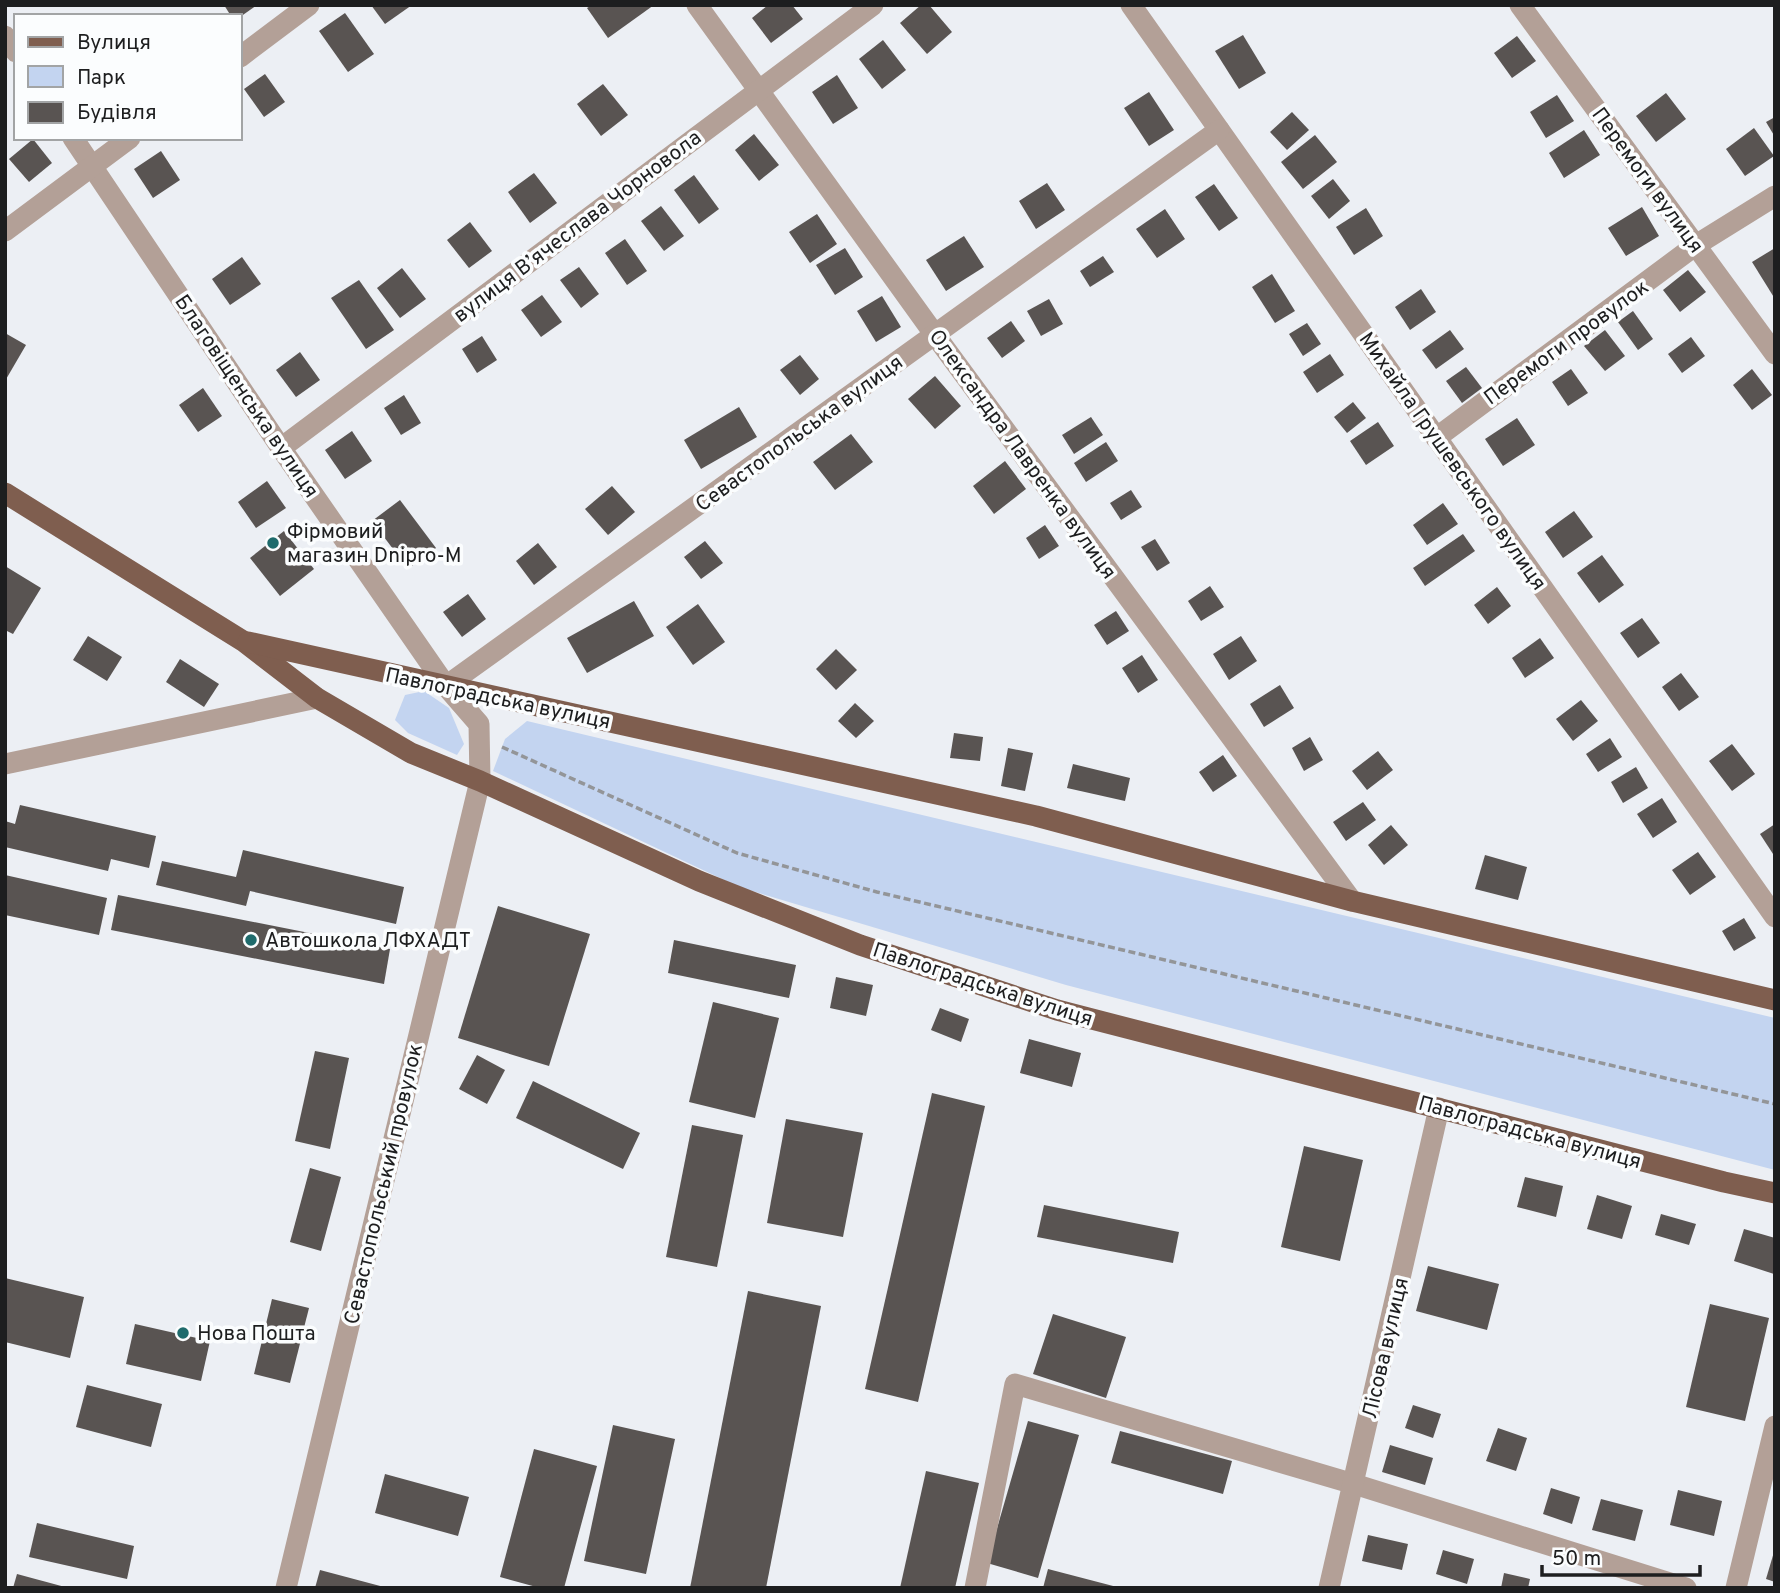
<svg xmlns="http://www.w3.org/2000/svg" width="1780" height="1593" font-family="Overpass,sans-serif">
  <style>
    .green { fill: #c3d4f0 }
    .building { fill: #595452 }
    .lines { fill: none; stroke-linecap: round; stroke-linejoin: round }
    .path { stroke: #939598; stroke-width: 3.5; stroke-dasharray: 7 3.5; stroke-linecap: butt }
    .minor { stroke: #b3a097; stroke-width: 21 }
    .major { stroke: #7f5e4f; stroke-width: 21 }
    .poi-dot { fill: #1f6b6c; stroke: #fbfdfe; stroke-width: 2.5 }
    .labels { text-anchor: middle; stroke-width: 7; stroke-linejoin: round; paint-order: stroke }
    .street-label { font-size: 21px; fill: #1d1e1f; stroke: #fbfdfe }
    .poi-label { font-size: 21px; fill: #1d1e1f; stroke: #fbfdfe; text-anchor: start }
  </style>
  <rect width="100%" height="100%" fill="#eceff4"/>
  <g class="green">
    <polygon points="424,691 449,708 464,744 457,755 408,733 395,720 405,695"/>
    <polygon points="527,721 1775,1018 1775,1170 1066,985 739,887 493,771 505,739"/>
  </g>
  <g class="building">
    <polygon points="224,5 257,5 240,17 231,16"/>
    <polygon points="371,5 412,5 385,24"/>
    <polygon points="592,5 654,5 608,38 587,8"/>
    <polygon points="768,5 792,5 803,19 771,43 752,18"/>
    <polygon points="921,5 929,5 952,32 927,54 900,23"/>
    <polygon points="345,13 374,54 348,72 319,31"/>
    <polygon points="1243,35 1266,73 1239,89 1215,51"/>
    <polygon points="1517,36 1536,61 1512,78 1494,53"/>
    <polygon points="883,40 906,70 882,89 859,59"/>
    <polygon points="265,74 285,102 264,117 244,89"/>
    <polygon points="837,75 858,108 833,124 812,92"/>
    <polygon points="603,84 628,115 601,136 577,104"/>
    <polygon points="1149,92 1174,130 1149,146 1124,108"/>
    <polygon points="1666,93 1686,119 1656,142 1636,116"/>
    <polygon points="1557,95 1574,121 1546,138 1530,112"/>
    <polygon points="1292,112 1309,130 1287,150 1270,132"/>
    <polygon points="1775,117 1775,137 1766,122"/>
    <polygon points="1754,128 1774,156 1745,176 1726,149"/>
    <polygon points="1584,130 1600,155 1564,178 1549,153"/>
    <polygon points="754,134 779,165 759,181 735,150"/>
    <polygon points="1315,135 1337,162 1303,189 1281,162"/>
    <polygon points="33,139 52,163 29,182 9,159"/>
    <polygon points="161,151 180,180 153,198 134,169"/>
    <polygon points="534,173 557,203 530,223 508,192"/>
    <polygon points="694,175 719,209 699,224 674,190"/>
    <polygon points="1333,179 1350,201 1329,219 1311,196"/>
    <polygon points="1047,183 1065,210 1036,229 1019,201"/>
    <polygon points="1214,184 1238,218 1219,231 1195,197"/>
    <polygon points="661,206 684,236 664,251 641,221"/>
    <polygon points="1642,207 1659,236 1626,256 1608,228"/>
    <polygon points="1366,208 1383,236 1354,255 1336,227"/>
    <polygon points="1165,209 1185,239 1157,258 1136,229"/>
    <polygon points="817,214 837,244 810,263 789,232"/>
    <polygon points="470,222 492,251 469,268 447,240"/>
    <polygon points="964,236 984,267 946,291 926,260"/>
    <polygon points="625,239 647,271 627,285 605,253"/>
    <polygon points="845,248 863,277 835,295 816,265"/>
    <polygon points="1775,248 1775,299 1752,262"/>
    <polygon points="1103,256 1114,272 1090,287 1080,271"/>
    <polygon points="242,257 261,284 230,305 212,279"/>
    <polygon points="579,267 599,294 581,308 560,280"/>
    <polygon points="402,268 426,299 400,318 377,288"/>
    <polygon points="1688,270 1706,292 1680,312 1663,290"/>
    <polygon points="1272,274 1295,311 1275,323 1252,287"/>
    <polygon points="359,280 394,330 366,349 331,298"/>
    <polygon points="1421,289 1436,312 1410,330 1395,307"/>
    <polygon points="542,295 562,322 541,337 521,310"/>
    <polygon points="882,296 901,327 876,342 857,311"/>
    <polygon points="1049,299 1063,324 1041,336 1027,311"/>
    <polygon points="1633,311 1653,339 1638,350 1618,322"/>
    <polygon points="1011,321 1025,341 1002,358 987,338"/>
    <polygon points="1307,323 1321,344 1303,356 1289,334"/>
    <polygon points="1450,330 1464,349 1436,369 1422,350"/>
    <polygon points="1605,330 1625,356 1605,371 1584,346"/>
    <polygon points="5,333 26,345 5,381"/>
    <polygon points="482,336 497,360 477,373 462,349"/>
    <polygon points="1691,337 1705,356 1682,373 1668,354"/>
    <polygon points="300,352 320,380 296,397 276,370"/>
    <polygon points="1330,354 1344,375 1317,393 1303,372"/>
    <polygon points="800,355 819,379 800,395 780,370"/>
    <polygon points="1466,367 1482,388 1462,403 1446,381"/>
    <polygon points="1571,369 1588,393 1568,406 1552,382"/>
    <polygon points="1752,369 1772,395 1752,410 1733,385"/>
    <polygon points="935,376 961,406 935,429 908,399"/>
    <polygon points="203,388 222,416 198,432 179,405"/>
    <polygon points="404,395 421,423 401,435 384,408"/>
    <polygon points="1353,402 1366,418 1347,433 1334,417"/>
    <polygon points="739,407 757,437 701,469 684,440"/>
    <polygon points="1091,417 1103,435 1074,454 1062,435"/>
    <polygon points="1517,418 1535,445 1503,466 1485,439"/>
    <polygon points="1378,422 1394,446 1366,465 1350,441"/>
    <polygon points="352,431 372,461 345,479 325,450"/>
    <polygon points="851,434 873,462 835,490 813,462"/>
    <polygon points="1106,442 1118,461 1086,482 1074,463"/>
    <polygon points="1005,461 1026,489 994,514 973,486"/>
    <polygon points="267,481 286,508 256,528 238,502"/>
    <polygon points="612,486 635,512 608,535 585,509"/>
    <polygon points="1131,490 1142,507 1121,520 1110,503"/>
    <polygon points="400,500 436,548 408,569 372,521"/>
    <polygon points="1443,503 1458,524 1427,545 1413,525"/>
    <polygon points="1574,511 1593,537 1563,558 1545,532"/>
    <polygon points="1045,525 1059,546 1039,559 1026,538"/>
    <polygon points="284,531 314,569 280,596 250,558"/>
    <polygon points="1463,534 1475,551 1425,586 1413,568"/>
    <polygon points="1155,539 1170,563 1157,571 1141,547"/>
    <polygon points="705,541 723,563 701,579 684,557"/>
    <polygon points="538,543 557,567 534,585 516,561"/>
    <polygon points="1602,555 1624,585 1599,603 1577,573"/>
    <polygon points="5,566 41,588 13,634 5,630"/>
    <polygon points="1210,586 1224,607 1201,621 1188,601"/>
    <polygon points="1497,587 1511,606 1488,624 1474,605"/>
    <polygon points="468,594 486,619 462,637 443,612"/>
    <polygon points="634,601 654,636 587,673 567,638"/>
    <polygon points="698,604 725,642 693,665 666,627"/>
    <polygon points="1116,611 1129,631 1107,645 1094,625"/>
    <polygon points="1642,618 1660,643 1638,658 1620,633"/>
    <polygon points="88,636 122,657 107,681 73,660"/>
    <polygon points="1241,636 1257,661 1229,680 1213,654"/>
    <polygon points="1540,638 1554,658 1525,678 1512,658"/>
    <polygon points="836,649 857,670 836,690 816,669"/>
    <polygon points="1142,655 1158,680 1138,693 1122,668"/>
    <polygon points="180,659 219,684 204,707 166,682"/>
    <polygon points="1681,673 1699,697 1679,711 1662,687"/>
    <polygon points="1280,685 1294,708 1264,727 1250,704"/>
    <polygon points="1581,700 1598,721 1573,741 1556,719"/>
    <polygon points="855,703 874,721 856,738 838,721"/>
    <polygon points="954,733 983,737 980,761 950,758"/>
    <polygon points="1310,737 1323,760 1304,771 1292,748"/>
    <polygon points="1610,738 1622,757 1598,772 1586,754"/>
    <polygon points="1732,744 1755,774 1732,791 1709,761"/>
    <polygon points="1008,748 1033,753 1025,791 1001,786"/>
    <polygon points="1378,751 1393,770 1367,790 1352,771"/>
    <polygon points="1223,755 1237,776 1213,792 1199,772"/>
    <polygon points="1073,764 1130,778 1125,801 1067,788"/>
    <polygon points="1636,767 1648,788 1623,803 1611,782"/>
    <polygon points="1662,798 1677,822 1653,838 1637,814"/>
    <polygon points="1363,802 1376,820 1346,841 1333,822"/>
    <polygon points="20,805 156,836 149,868 111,859 108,871 5,847 5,821 15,824"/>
    <polygon points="1775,824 1775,857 1760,834"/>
    <polygon points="1391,825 1408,845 1384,865 1368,845"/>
    <polygon points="243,850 404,887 396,924 250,891 246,906 156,885 162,861 236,877"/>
    <polygon points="1698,852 1716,877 1690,895 1672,870"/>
    <polygon points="1485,855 1527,867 1518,900 1475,889"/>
    <polygon points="5,875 107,898 99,935 5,915"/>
    <polygon points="118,895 390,949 384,984 111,930"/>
    <polygon points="498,906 590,934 549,1066 458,1038"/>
    <polygon points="1744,918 1756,938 1734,951 1722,931"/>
    <polygon points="674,940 796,965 789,998 668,973"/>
    <polygon points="836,977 873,985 866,1016 830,1008"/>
    <polygon points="713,1002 779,1018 755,1118 689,1102"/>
    <polygon points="940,1008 969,1019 961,1042 931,1030"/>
    <polygon points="1029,1039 1081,1053 1072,1087 1020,1073"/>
    <polygon points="315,1051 349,1058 330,1149 295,1141"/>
    <polygon points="477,1055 505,1070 487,1104 459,1089"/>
    <polygon points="533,1081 640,1133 623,1169 516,1118"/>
    <polygon points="932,1093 985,1106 918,1402 865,1389"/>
    <polygon points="786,1119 863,1133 843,1237 767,1223"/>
    <polygon points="692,1125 743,1135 717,1267 666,1257"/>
    <polygon points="1304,1146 1363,1160 1340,1261 1281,1247"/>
    <polygon points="310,1168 341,1177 321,1251 290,1242"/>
    <polygon points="1525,1177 1563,1186 1556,1217 1517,1207"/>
    <polygon points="1597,1195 1632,1206 1622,1239 1587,1229"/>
    <polygon points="1044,1205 1179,1232 1173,1263 1037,1237"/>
    <polygon points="1661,1214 1696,1224 1689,1245 1655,1235"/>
    <polygon points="1744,1229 1775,1238 1774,1274 1734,1261"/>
    <polygon points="1428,1266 1499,1284 1487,1330 1416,1311"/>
    <polygon points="5,1278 84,1297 70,1358 5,1342"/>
    <polygon points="748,1291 821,1306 766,1588 690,1588"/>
    <polygon points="272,1299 309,1308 290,1383 254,1374"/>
    <polygon points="1710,1304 1769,1318 1745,1421 1686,1407"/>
    <polygon points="1053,1314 1126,1337 1106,1398 1033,1374"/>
    <polygon points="135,1324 210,1341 201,1381 126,1364"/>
    <polygon points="87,1385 162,1404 151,1447 76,1427"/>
    <polygon points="1413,1405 1441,1414 1433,1438 1405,1428"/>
    <polygon points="1028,1421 1079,1435 1038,1578 987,1563"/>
    <polygon points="613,1425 675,1439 646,1574 584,1561"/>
    <polygon points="1498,1428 1527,1438 1516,1471 1486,1461"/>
    <polygon points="1120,1431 1232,1461 1223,1494 1111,1463"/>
    <polygon points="1390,1445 1433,1458 1425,1485 1382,1472"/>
    <polygon points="534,1449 597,1466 564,1588 540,1588 500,1577"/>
    <polygon points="926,1471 979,1483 955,1588 900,1588"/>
    <polygon points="385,1474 469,1497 458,1536 375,1513"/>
    <polygon points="1551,1488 1580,1497 1572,1524 1543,1514"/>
    <polygon points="1678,1490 1722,1501 1714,1536 1670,1525"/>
    <polygon points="1601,1499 1643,1510 1635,1541 1592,1530"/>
    <polygon points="37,1523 134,1546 127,1579 29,1557"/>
    <polygon points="1368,1535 1408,1544 1402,1570 1362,1561"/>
    <polygon points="1443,1550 1474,1559 1467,1584 1436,1574"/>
    <polygon points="1774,1552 1775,1552 1775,1582 1766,1579"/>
    <polygon points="1048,1569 1117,1587 1117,1588 1043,1588"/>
    <polygon points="320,1570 384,1587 384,1588 315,1588"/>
    <polygon points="1504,1573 1530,1579 1528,1588 1501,1588"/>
    <polygon points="17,1574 65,1587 65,1588 13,1588"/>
  </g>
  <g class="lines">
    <polyline class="path" points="502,747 737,853 877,892 1775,1104"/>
    <g class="minor">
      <polyline points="697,5 935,335 1352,901"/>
      <polyline points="1131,5 1775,917"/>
      <polyline points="1520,5 1775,354"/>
      <polyline points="5,36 16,52"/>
      <polyline points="240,57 309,5"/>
      <polyline points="73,138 281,448 446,686 479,724 480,781 286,1588"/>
      <polyline points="5,231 130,138"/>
      <polyline points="1436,438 1696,245 1775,196"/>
      <polyline points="281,448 873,5"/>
      <polyline points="446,686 1219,130"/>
      <polyline points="5,764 317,698"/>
      <polyline points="975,1588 1015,1384 1354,1484 1686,1588"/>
      <polyline points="1329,1588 1439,1108"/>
      <polyline points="1736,1588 1775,1426"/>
    </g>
    <g class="major">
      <polyline points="5,493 243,641 317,698 411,753 480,781 699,881 860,945 1057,1010 1724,1182 1775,1193"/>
      <polyline points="248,642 1036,816 1352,901 1775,1000"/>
    </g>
  </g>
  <g class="poi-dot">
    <circle cx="273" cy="543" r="7"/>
    <circle cx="251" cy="940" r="7"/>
    <circle cx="183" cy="1333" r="7"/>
  </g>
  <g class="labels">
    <g class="street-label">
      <text transform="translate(1648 180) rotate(54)" y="7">Перемоги вулиця</text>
      <text transform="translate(577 226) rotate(-37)" y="7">вулиця В’ячеслава Чорновола</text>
      <text transform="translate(1566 342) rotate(-36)" y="7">Перемоги провулок</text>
      <text transform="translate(247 396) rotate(56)" y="7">Благовіщенська вулиця</text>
      <text transform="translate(799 433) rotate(-36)" y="7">Севастопольська вулиця</text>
      <text transform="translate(1023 454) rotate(54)" y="7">Олександра Лавренка вулиця</text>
      <text transform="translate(1453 461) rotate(55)" y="7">Михайла Грушевського вулиця</text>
      <text transform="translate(498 698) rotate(12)" y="7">Павлоградська вулиця</text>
      <text transform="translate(983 984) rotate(18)" y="7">Павлоградська вулиця</text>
      <text transform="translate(1530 1132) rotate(15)" y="7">Павлоградська вулиця</text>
      <text transform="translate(383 1184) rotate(-77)" y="7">Севастопольський провулок</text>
      <text transform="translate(1385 1348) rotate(-77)" y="7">Лісова вулиця</text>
    </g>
    <g class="poi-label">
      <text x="287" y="538">Фірмовий<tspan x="287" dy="24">магазин Dnipro-M</tspan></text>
      <text x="265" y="947">Автошкола ЛФХАДТ</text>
      <text x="197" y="1340">Нова Пошта</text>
    </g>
  </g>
  <rect width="1780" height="1593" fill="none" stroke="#1d1e1f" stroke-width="14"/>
  <rect x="14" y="14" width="228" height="126" fill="#fbfdfe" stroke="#a2a4a5" stroke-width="2"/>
  <rect x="28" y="37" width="35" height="10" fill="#7f5e4f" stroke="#a2a4a5" stroke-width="2"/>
  <text x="77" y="49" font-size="21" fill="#1d1e1f">Вулиця</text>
  <rect x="28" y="66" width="35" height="21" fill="#c3d4f0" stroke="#a2a4a5" stroke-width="2"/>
  <text x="77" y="84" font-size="21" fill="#1d1e1f">Парк</text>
  <rect x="28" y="102" width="35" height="21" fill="#595452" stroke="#a2a4a5" stroke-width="2"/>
  <text x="77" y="119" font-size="21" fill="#1d1e1f">Будівля</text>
  <path d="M1542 1565v10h158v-10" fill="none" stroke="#1d1e1f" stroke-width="3.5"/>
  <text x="1552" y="1565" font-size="21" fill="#1d1e1f" stroke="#fbfdfe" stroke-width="5" paint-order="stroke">50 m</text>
</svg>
